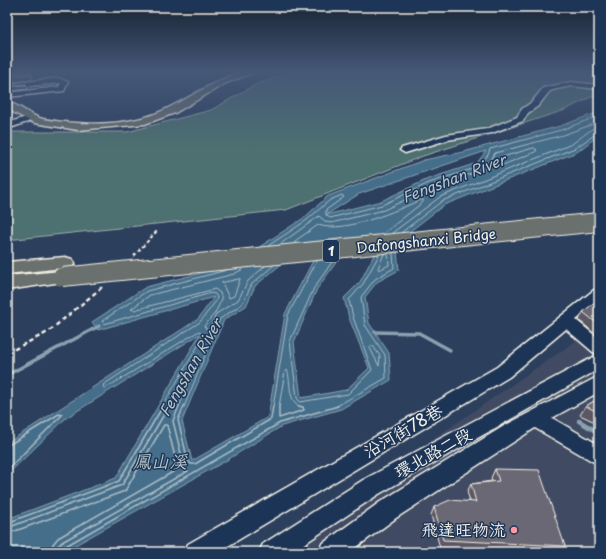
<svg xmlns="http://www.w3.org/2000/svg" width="606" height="559" font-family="'Playpen Sans','LXGW WenKai TC',sans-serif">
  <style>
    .built { fill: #3f4b64 }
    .green { fill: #4e6f6f; stroke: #a1b0ac }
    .water { fill: #446e8b; stroke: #8aa2b0; fill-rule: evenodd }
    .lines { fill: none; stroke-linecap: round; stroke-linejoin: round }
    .shore-far1 { stroke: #aebdc3; stroke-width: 1 }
    .shore { stroke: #aebdc3; stroke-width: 1.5 }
    .stream-far1 { stroke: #8aa2b0; stroke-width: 3.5 }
    .stream { stroke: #8aa2b0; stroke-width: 4.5 }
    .minor-casing { stroke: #f4f1e8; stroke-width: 3 }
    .major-casing { stroke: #f4f1e8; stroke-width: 3 }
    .highway-casing { stroke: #f4f1e8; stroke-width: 3 }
    .path-far1 { stroke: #f4f1e8; stroke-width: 2; stroke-dasharray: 3.5 2.5; stroke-linecap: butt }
    .path { stroke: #f4f1e8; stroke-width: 2.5; stroke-dasharray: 4.5 3.5; stroke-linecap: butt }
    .minor { fill: #1d3557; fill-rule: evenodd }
    .major { fill: #6b706d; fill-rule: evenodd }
    .highway { fill: #6b706d; fill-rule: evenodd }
    .highway-bridge-casing { stroke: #f4f1e8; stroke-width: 20; stroke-linecap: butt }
    .highway-bridge { stroke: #6b706d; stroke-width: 18 }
    .wall { fill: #5b5964; stroke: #f4f1e8 }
    .shaded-wall { fill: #4a4851; stroke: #f4f1e8 }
    .building { fill: #6a6774; stroke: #f4f1e8 }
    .poi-dot { fill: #ff9aa2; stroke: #1d3557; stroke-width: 1.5 }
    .labels { text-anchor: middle; stroke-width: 3; stroke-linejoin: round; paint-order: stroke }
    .shield { fill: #1d3557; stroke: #b4b9bc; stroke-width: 1 }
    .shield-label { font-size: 13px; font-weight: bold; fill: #f4f1e8 }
    .street-label { font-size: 14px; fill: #f4f1e8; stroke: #1d3557 }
    .water-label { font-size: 15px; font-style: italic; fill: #b6c3c7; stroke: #1d3557 }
    .near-street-label { font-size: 17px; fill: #f4f1e8; stroke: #1d3557 }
    .near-poi-label { font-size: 17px; fill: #f4f1e8; stroke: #1d3557; text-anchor: end }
    .near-water-label { font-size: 18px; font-style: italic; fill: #b6c3c7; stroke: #1d3557 }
  </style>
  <rect width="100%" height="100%" fill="#2c3f5d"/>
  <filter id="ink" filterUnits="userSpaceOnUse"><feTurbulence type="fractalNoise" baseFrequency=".025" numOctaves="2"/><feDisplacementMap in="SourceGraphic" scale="8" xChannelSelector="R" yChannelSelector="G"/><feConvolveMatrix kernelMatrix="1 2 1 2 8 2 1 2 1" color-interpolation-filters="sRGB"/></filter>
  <g filter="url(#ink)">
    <polygon class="built" points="599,325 599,552 267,552 452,426"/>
    <polygon class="green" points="290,72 599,72 599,93 565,110 423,156 286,210 7,240 7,134 14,132 127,132 211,110 255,85"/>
    <path class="water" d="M599,112V135L577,152L444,205L396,242L399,270L377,282L365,297L369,323L389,353L391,380L341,409L282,426L227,460L63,552H7V519L116,478L200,334L66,418L7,475V443L198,319L214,297L98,330L92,322L146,287L232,265L305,217L328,196L424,160L463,152L560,126ZM486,151L477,163L428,179L381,201L326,215L359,194ZM376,251L360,282L344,298L349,318L369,368L346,390L301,398L294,342L317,289L340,257ZM315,257L285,314L268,417L192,461L182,421L224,320L246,306L255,286L285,261Z"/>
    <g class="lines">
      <g class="shore-far1">
        <polygon points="534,148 537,150 535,152 498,167 495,166 500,158"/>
        <polyline points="402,232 442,201 575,148 599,132"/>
        <polyline points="392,233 440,197 572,144 592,129 599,127"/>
        <path d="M295,243V241L318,225C345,234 397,210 423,199V202L383,234"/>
        <polyline points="279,245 319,216 326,222 331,223 384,210 431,187 480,171 485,168 495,153 563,135 599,122"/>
        <polyline points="268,246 307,220 330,200 342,195 344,197 326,210 326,215 330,218 382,205 429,183 478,167 488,155 490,149 561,130 599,116"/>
        <polyline points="384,254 378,268 379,270 389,265 388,254"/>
        <polyline points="334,259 314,288 290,341 297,398 300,402 348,394 372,370 353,317 349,300 363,284 379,255"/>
        <polyline points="243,269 234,274 150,295 131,309 134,310 215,289 220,293 222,299 215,313 204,326 209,332 216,314 238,300 248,281 265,266"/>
        <polygon points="240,279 234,296 229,298 222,283"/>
        <polygon points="371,346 373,346 380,356 379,366 370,348"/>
        <polyline points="162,407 202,339 202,334 199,331 106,388 104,388 103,385 200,322 216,301 217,297 215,294 211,293 104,324 102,321 147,291 227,270"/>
        <polyline points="168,407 189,371 192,370 193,373 179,407"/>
        <polyline points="184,407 220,319 242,304 252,284 274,265"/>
        <polyline points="273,407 288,315 317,261"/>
        <path d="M279,407L285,371L287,370C292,382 286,402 302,407"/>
        <polyline points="335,407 386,378 385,355 365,325 361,297 375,279 394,268 393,253"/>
      </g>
      <g class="shore">
        <polyline points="184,406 178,420 188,461 191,464 195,464 271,419 273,406"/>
        <polyline points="279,406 279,418 304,410 303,407 298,406"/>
        <polyline points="7,446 59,414 62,415 7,470"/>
        <polyline points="7,523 119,481 163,406"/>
        <polyline points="7,528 122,485 169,406"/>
        <polyline points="7,534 125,491 164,425 167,425 178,469 58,538 53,544 51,552"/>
        <polyline points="57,552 58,546 62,542 188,471 183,462 173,421 179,406"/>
        <polyline points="62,552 64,547 280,423 338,406"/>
      </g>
      <g class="stream-far1">
        <polyline points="375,332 419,333 450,350"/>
        <polyline points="7,375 99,326"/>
      </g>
      <polyline class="stream" points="579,421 599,433"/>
      <g class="minor-casing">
        <g id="minor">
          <polygon points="7,72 13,72 9,79 7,80"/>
          <polygon points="59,78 68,82 64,91 7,97 7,93 59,87 61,83 7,88 7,84"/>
          <polygon points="571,82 599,85 599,89 571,86 552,90 549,92 538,106 528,113 523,121 492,133 447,140 405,153 400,150 402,148 446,135 487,129 517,117 522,109 532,102 543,88"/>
          <polygon points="30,116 33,116 33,120 7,129 7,123"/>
          <polygon points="599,288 599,301 576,320 599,339 599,354 593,352 566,329 509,377 218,552 184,552 188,544 497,367 594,290"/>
          <polygon points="599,354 599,369 379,494 292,552 259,552 263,544 363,480"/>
          <polygon points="599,376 599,392 552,418 599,445 599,465 535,428 396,518 350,552 318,552 322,544 380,502 504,426"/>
        </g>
      </g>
      <g class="major-casing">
        <path id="major" d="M242,72H255L226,83L175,113L145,124L78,130L34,123L7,109V102C20,105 30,116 43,119C82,126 132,127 168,108C195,95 213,81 242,72Z"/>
      </g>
      <g class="highway-casing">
        <g id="highway">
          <polygon points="65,257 72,259 75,263 72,267 7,274 7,262"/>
          <polygon points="62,271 69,273 72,277 69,281 7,290 7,276"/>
        </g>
      </g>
      <g class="path-far1">
        <polyline points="134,256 157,231"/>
        <polyline points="100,289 102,287"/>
      </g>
      <polyline class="path" points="7,353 48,332 101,288"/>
      <use href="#minor" class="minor"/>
      <use href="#major" class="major"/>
      <use href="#highway" class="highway"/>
      <g class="highway-bridge-casing">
        <polyline id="highway-bridge" points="62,277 599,222"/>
      </g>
      <use href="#highway-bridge" class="highway-bridge"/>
    </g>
    <g class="wall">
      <polygon points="599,300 599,334 596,335 579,320 583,312"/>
      <polygon points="599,398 599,424 580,415 586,406"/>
      <polygon points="495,469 565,546 560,552 530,552 440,548 431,515 434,507 470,501 467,492 471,484 492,481 491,478"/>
    </g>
    <g class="shaded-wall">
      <polygon points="30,72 32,77 31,80 15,82 13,76"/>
      <polygon points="26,84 28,88 27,89 11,91 9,87"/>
      <polygon points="599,330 599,334 596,335"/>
    </g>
    <g class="building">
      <polygon points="15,72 30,72 29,74 13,76"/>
      <polygon points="26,84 26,85 9,87 10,85"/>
      <polygon points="599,300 599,325 583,312 595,302"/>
      <polygon points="599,398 599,413 586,406"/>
      <polygon points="495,469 539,470 565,546 443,540 434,507 450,500 476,502 471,484 499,481"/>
    </g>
  </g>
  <linearGradient id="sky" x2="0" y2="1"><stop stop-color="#182333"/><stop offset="0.48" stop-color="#455878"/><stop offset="1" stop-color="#455878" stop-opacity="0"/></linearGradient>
  <rect width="606" height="150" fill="url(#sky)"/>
  <circle class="poi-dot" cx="514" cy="530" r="4"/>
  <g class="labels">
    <rect class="shield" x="323" y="240" width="16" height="22" rx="3"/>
    <g class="shield-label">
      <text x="331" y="256">1</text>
    </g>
    <g class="street-label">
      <text transform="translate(426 241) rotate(-6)" y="5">Dafongshanxi Bridge</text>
    </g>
    <g class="water-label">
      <text transform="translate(454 179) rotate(-21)" y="5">Fengshan River</text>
      <text transform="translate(191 368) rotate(-60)" y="5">Fengshan River</text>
    </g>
    <g class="near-street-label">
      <text transform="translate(403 431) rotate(-30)" y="6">沿河街78巷</text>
      <text transform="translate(433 453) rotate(-29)" y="6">環北路二段</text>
    </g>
    <g class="near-poi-label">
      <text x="506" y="536">飛達旺物流</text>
    </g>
    <g class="near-water-label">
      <text x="160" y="468">鳳山溪</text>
    </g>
  </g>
  <rect width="606" height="559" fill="none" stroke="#1d3557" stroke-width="24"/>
  <rect x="12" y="12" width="582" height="535" fill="none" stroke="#f4f1e8" stroke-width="1.5" filter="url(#ink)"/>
</svg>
